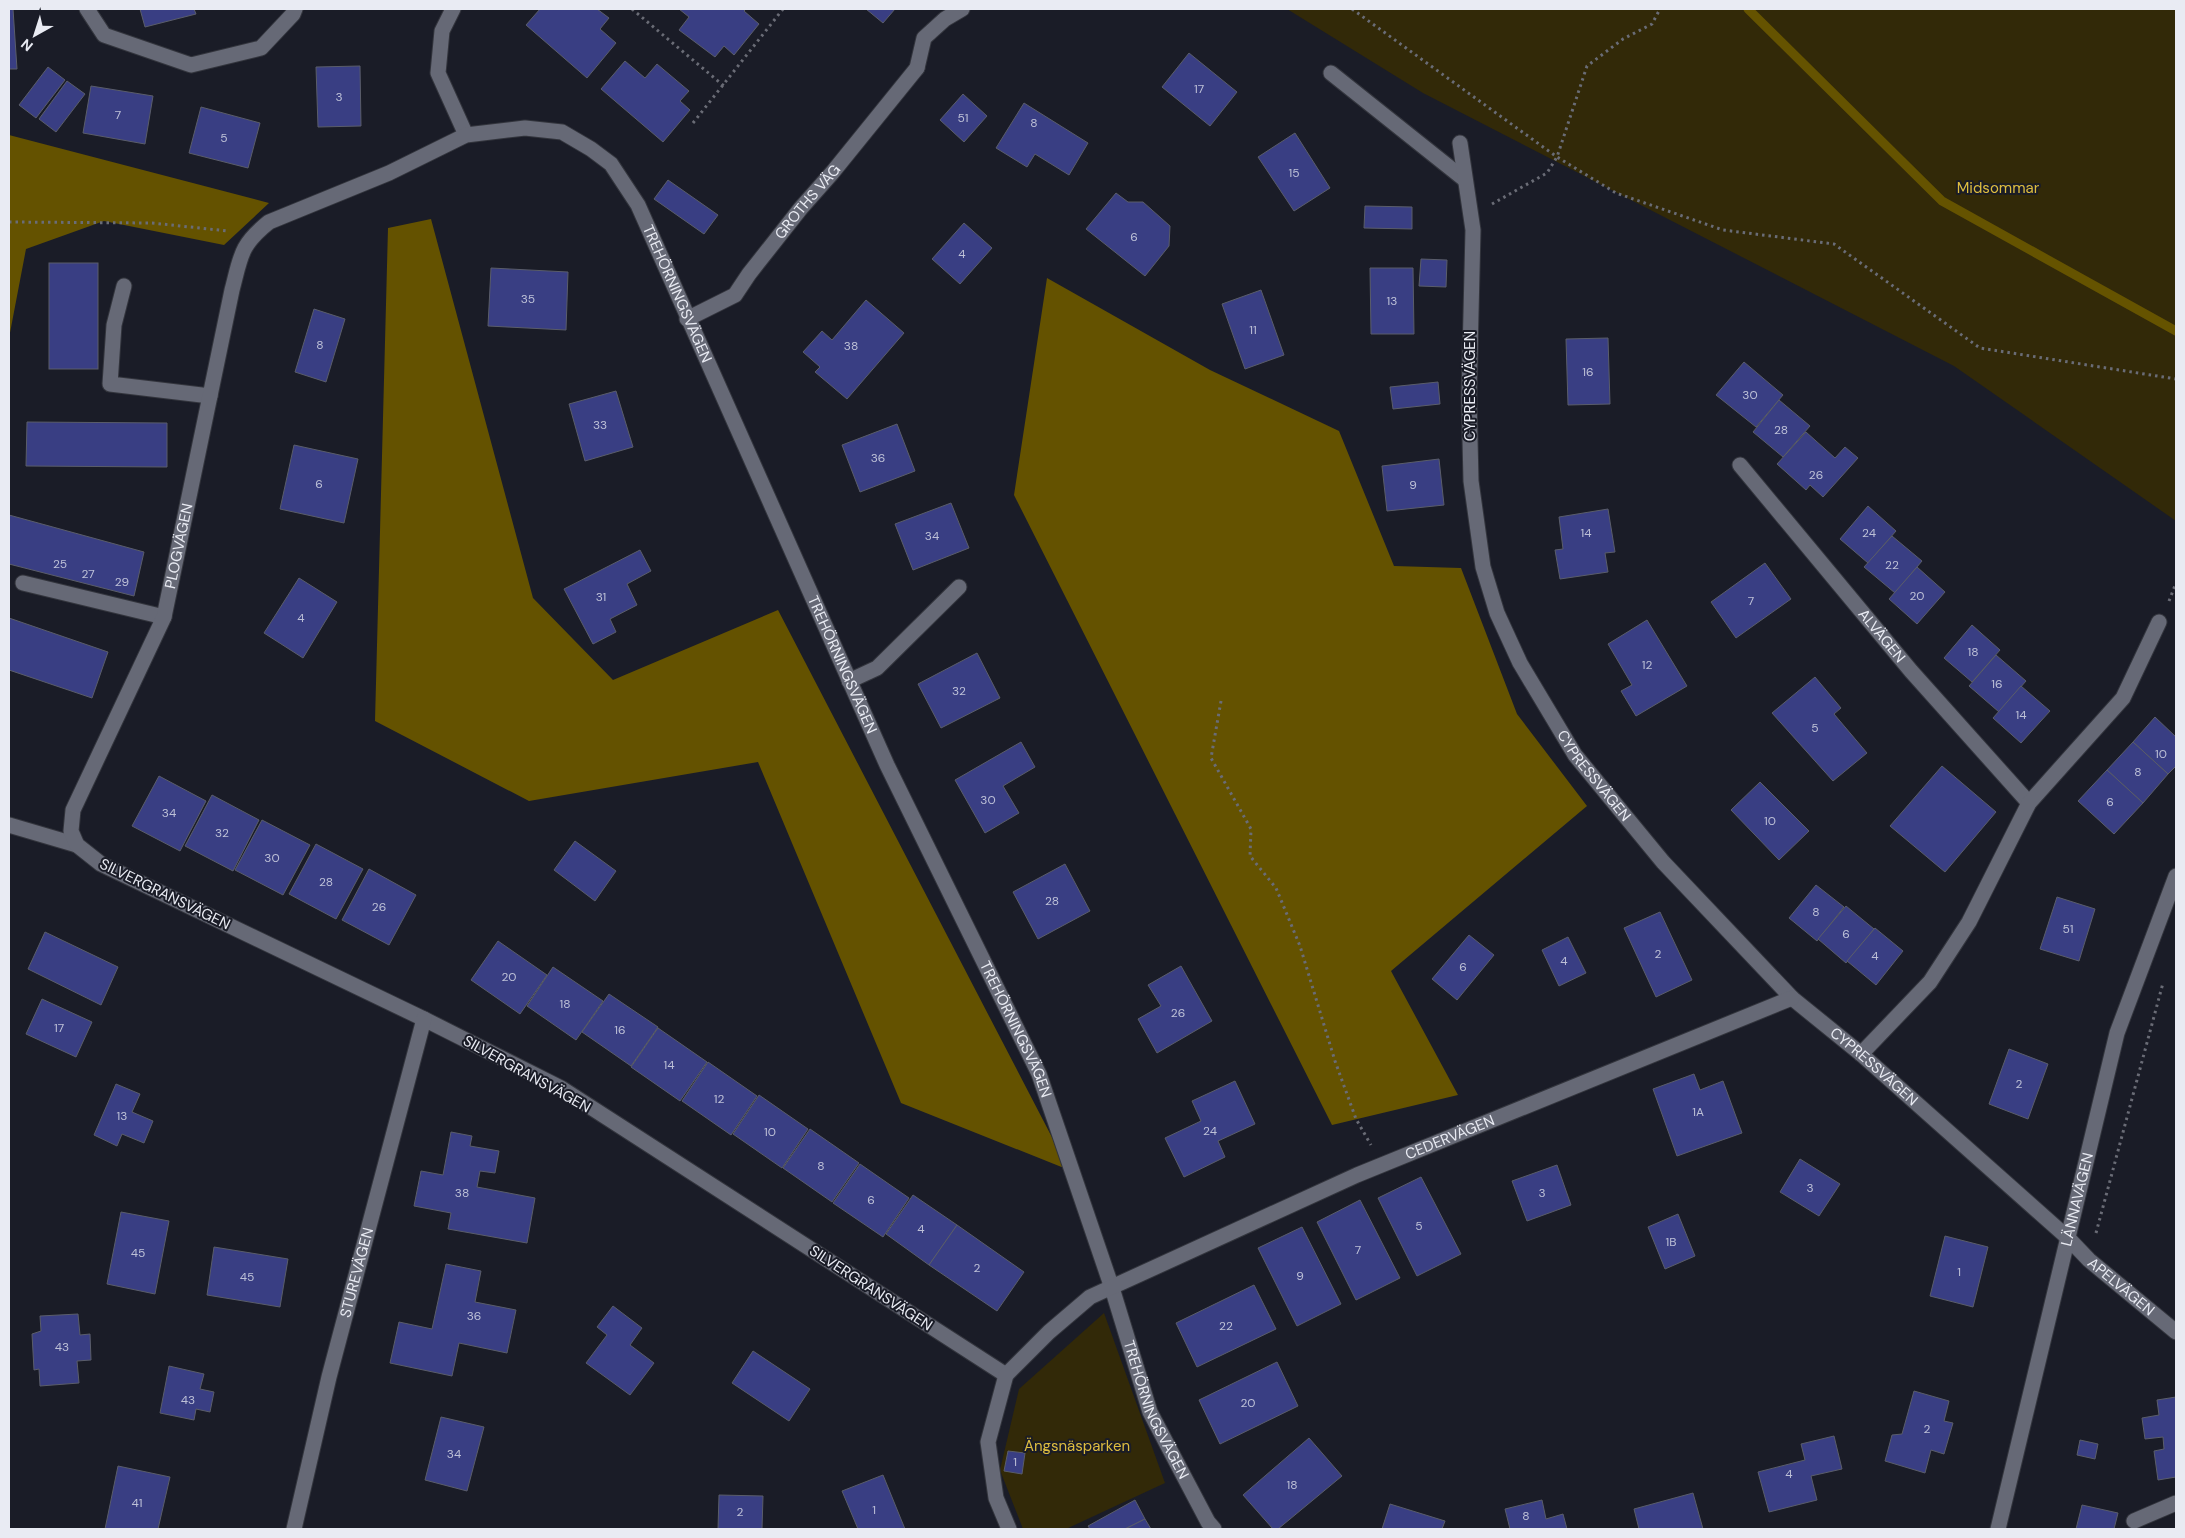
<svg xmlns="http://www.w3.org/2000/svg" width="2185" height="1538" font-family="'DM Sans',sans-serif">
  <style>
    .green { fill: #322908 }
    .forest { fill: #645200 }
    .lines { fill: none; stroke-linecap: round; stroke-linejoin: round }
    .stream { stroke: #655300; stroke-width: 9 }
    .building { fill: #393e83; stroke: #5a5d6a }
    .lane-casing { stroke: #33353d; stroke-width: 17 }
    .street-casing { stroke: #33353d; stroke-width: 17 }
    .path { stroke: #6a6c76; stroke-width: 3; stroke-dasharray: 2.5 4; stroke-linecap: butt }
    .lane { stroke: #666976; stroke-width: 15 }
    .street { stroke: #666976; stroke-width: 15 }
    .labels { text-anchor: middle; stroke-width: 4; stroke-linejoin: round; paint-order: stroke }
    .number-label { font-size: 12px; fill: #bdc0d7 }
    .park-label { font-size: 15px; fill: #debd3f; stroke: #1a1c27 }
    .street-label { font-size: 15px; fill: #e9ebf3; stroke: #1a1c27 }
  </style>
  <rect width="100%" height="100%" fill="#1a1c27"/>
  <g class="green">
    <polygon points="1287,9 2176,9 2176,521 1954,366 1423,93"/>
    <polygon points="1104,1313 1165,1483 1066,1529 1023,1529 1000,1470 1019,1389"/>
  </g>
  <g class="forest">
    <polygon points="9,135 269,203 224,245 104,221 26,249 9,338"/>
    <polygon points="431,219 533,598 613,680 778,610 1069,1170 901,1103 758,762 529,801 375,721 388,228"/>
    <polygon points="1047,278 1210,370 1339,431 1394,566 1461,568 1517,714 1587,806 1391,971 1458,1095 1332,1125 1014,495"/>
  </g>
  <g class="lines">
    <polyline class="stream" points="1748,9 1942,201 2176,331"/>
  </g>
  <g class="building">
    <polygon points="9,9 13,9 17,69 9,69"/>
    <polygon points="140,9 194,9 196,14 145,27"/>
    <polygon points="540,9 597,9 609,18 600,29 616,43 587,78 526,25"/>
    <polygon points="679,9 746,9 744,11 759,24 734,55 724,46 715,57 679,30 689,17"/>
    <polygon points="866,9 895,9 883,23"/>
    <polygon points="1189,53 1237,92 1210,126 1162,87"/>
    <polygon points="625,61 645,78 657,64 689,91 680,101 690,110 663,142 601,89"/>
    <polygon points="360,66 361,126 318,127 316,67"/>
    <polygon points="48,67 65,80 36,118 19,105"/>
    <polygon points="67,81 85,94 56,132 39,119"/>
    <polygon points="91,86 153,96 145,144 83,133"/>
    <polygon points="963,94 987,116 964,142 940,120"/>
    <polygon points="1024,103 1088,143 1069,175 1035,154 1027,167 996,148"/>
    <polygon points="201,107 260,123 248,168 189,153"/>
    <polygon points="1295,133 1330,188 1294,211 1258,157"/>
    <polygon points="668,180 718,215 704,234 654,199"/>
    <polygon points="1116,193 1128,202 1143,202 1170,226 1169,246 1145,276 1086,229"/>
    <polygon points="1365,206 1412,207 1412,229 1364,228"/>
    <polygon points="964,223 992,248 960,284 932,259"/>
    <polygon points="1421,259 1447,260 1446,287 1419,286"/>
    <rect x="49" y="263" width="49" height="106"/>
    <polygon points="491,268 568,272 566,330 488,326"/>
    <polygon points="1370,268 1413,268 1414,334 1371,334"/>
    <polygon points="1261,290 1284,355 1245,369 1222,304"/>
    <polygon points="866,300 904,333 847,399 815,372 820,367 803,352 822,331 832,340"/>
    <polygon points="314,309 345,319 326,382 295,372"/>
    <polygon points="1608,338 1610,404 1568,405 1566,339"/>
    <polygon points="1744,362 1783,395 1756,427 1716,395"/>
    <polygon points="1438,382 1440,404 1393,409 1390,387"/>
    <polygon points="616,391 633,447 585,461 569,404"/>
    <polygon points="1779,400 1810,426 1783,457 1753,432"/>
    <polygon points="27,422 167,423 167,467 26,466"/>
    <polygon points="897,424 915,471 860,492 842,445"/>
    <polygon points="1806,432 1835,458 1845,447 1858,458 1823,497 1810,485 1806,490 1777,464"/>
    <polygon points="294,445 358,459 344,523 280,509"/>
    <polygon points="1439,459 1444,505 1387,511 1382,466"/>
    <polygon points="951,503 969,548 913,570 895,524"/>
    <polygon points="1868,506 1896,531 1868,563 1840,539"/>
    <polygon points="1608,509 1615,552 1605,553 1608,572 1560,579 1555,550 1563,549 1559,517"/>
    <polygon points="9,515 144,552 134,596 9,564"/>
    <polygon points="1892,536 1922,561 1895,593 1864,567"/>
    <polygon points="640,550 651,571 627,584 637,605 610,619 616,632 593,644 564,589"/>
    <polygon points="1765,563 1791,599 1736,638 1711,602"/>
    <polygon points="1917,567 1945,592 1917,624 1889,599"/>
    <polygon points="299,578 337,602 303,658 264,633"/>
    <polygon points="9,618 108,652 92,698 9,670"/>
    <polygon points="1647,620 1687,686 1636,716 1621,691 1632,685 1608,644"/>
    <polygon points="1972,625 2000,650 1972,682 1944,658"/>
    <polygon points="977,653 1000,698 941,728 918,684"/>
    <polygon points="1996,655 2026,681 1999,712 1969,686"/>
    <polygon points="1815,677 1841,708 1834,714 1867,753 1833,781 1772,713"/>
    <polygon points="2021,686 2050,711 2021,743 1993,718"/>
    <polygon points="2155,717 2176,737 2176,766 2168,774 2133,742"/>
    <polygon points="1021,742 1035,767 1003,786 1019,813 985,833 955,780"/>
    <polygon points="2133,742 2168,774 2143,803 2107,770"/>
    <polygon points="1942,766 1996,812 1945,872 1890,826"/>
    <polygon points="2107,770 2143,803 2114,834 2078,801"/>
    <polygon points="159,776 206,801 180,851 132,826"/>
    <polygon points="1760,782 1809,831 1779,860 1731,810"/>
    <polygon points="212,795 259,820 233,871 185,846"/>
    <polygon points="262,820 310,845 283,895 235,870"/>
    <polygon points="575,841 616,871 595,901 554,870"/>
    <polygon points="316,844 363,869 336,919 289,894"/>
    <polygon points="1065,864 1090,911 1038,939 1013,892"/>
    <polygon points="369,869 416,895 389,945 342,920"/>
    <polygon points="1816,885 1844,907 1817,941 1789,918"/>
    <polygon points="2057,897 2095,909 2079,961 2040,949"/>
    <polygon points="1846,906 1874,929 1846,963 1818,939"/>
    <polygon points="1660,912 1692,980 1656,997 1624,928"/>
    <polygon points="1875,928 1903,951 1876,985 1847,961"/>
    <polygon points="45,932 118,967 101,1005 28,969"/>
    <polygon points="1469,935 1494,955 1457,1000 1432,979"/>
    <polygon points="1568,937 1586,973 1559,986 1542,950"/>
    <polygon points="498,941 547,975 520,1014 471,980"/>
    <polygon points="1181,966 1212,1021 1157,1053 1138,1019 1161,1006 1148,985"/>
    <polygon points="553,967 603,1001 576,1040 527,1006"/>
    <polygon points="609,994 658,1027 631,1066 582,1032"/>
    <polygon points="42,999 92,1022 76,1057 26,1034"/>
    <polygon points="658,1028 707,1062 680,1101 631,1067"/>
    <polygon points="2009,1049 2048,1064 2028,1119 1989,1104"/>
    <polygon points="708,1062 757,1096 731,1135 682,1101"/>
    <polygon points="1694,1074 1700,1090 1723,1081 1742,1133 1677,1156 1653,1089"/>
    <polygon points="1235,1081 1255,1124 1218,1141 1225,1157 1184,1177 1165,1138 1201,1121 1192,1101"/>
    <polygon points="116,1084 140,1094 132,1112 153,1121 144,1143 122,1134 117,1146 94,1135"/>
    <polygon points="759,1095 808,1129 782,1168 733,1134"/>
    <polygon points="810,1129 859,1163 832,1202 783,1168"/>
    <polygon points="451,1132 472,1136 470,1146 499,1151 495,1173 480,1171 477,1187 535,1198 527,1243 448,1229 451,1213 414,1206 421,1171 443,1175"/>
    <polygon points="1800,1159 1840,1184 1819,1216 1780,1192"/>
    <polygon points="860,1164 909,1198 883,1237 833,1203"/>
    <polygon points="1557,1165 1571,1205 1527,1221 1512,1181"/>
    <polygon points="1421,1177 1461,1254 1417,1276 1378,1198"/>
    <polygon points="913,1195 957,1225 929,1265 886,1234"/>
    <polygon points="1360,1200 1400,1278 1356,1300 1317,1222"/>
    <polygon points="121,1212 169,1221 155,1294 107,1284"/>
    <polygon points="1678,1214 1695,1256 1665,1269 1648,1227"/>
    <polygon points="957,1225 1024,1272 997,1311 929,1265"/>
    <polygon points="1302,1227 1341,1304 1297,1326 1258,1248"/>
    <polygon points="1945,1236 1988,1247 1973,1307 1930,1296"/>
    <polygon points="214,1247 288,1259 280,1307 207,1295"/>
    <polygon points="446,1264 481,1271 475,1302 516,1310 507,1353 459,1343 452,1376 390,1363 399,1322 432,1329"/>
    <polygon points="1254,1285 1276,1329 1197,1367 1176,1323"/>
    <polygon points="613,1306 642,1328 630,1345 654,1363 630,1395 586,1363 607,1335 597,1327"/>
    <polygon points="78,1314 80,1335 90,1334 91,1360 77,1361 79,1383 40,1386 39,1369 34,1370 32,1334 41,1331 40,1316"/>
    <polygon points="753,1351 810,1389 789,1421 732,1383"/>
    <polygon points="1277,1362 1298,1406 1220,1444 1199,1400"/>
    <polygon points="169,1366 204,1374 200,1389 214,1392 210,1412 196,1409 194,1420 160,1413"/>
    <polygon points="1914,1391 1949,1401 1944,1421 1953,1423 1944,1454 1931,1450 1925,1473 1885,1461 1892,1435 1902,1434"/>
    <polygon points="2176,1397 2176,1477 2158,1480 2154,1451 2164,1449 2163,1437 2145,1439 2142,1418 2159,1415 2157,1400"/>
    <polygon points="441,1417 484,1427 467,1491 425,1480"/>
    <polygon points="1834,1436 1842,1469 1811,1476 1817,1500 1769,1512 1758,1472 1805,1460 1801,1444"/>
    <polygon points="1309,1438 1342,1476 1278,1529 1273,1529 1243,1495"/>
    <polygon points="2080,1440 2098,1444 2095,1459 2077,1455"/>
    <polygon points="1008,1451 1025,1453 1022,1474 1004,1471"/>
    <polygon points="118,1466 170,1477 158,1529 105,1529"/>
    <polygon points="883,1475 905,1529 858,1529 842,1491"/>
    <polygon points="1693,1493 1703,1529 1639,1529 1634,1509"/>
    <polygon points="719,1495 763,1496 762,1529 718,1529"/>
    <polygon points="1135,1500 1145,1519 1125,1529 1090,1529 1088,1526"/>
    <polygon points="1542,1500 1546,1519 1563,1514 1567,1529 1510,1529 1505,1509"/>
    <polygon points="1390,1504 1445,1521 1442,1529 1382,1529"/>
    <polygon points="2082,1505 2118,1513 2114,1529 2076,1529"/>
    <polygon points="1145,1519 1151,1529 1125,1529"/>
  </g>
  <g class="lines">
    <g class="lane-casing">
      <g id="lane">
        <polyline points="917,68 924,38 945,19 962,9"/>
        <polyline points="1331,73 1464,179"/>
        <polyline points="124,286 114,325 110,384 210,396"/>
        <polyline points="23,583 164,617"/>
        <polyline points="849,681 877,668 959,587"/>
        <polyline points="9,825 77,845"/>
        <polyline points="2134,1521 2176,1503"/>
      </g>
    </g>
    <g class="street-casing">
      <g id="street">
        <polyline points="87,9 104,35 191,65 261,48 293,14 295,9"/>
        <polyline points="453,9 442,31 438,73 466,135"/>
        <path id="s1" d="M1460,143L1473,230L1469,397L1471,481L1483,567L1497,613L1520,663L1575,755L1663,862L1792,998L1861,1054L2068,1238L2089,1260L2176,1332"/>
        <path id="s2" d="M687,319L735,295L749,274L801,208L832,173L917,68"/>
        <path id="s3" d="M1740,465L1911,671L2029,803"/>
        <polyline points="1861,1054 1930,982 1969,922 2029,803 2123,698 2159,622"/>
        <path id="s4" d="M1006,1375L561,1088L424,1019L101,864L77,845L71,831L73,810L164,617L232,290C241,256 240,245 269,222L389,173L466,135L525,128L562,132L591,149L611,164L638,205L887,765L1039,1074L1112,1288L1150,1412L1208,1522L1214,1529"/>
        <path id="s5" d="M294,1529L329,1377L424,1019"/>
        <path id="s6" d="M1009,1529L996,1498L988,1442L1006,1375L1049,1332L1090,1297L1357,1175L1792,998"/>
        <path id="s7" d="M1998,1529L2117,1033L2176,876"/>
      </g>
    </g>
    <g class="path">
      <polyline points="632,9 724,86"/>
      <polyline points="1352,9 1557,157 1616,193 1723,230 1834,244 1980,348 2176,379"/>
      <polyline points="693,123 783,9"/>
      <polyline points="1492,204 1547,173 1557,157 1587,66 1623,39 1652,24 1660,9"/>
      <polyline points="9,222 152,223 228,231"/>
      <polyline points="2169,601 2176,583"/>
      <polyline points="1221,701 1211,758 1251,829 1250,856 1276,888 1300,946 1335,1061 1356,1119 1371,1145"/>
      <polyline points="2096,1233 2163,983"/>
    </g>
    <use href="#lane" class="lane"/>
    <use href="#street" class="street"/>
  </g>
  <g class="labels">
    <g class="number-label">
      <text x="1199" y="93">17</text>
      <text x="339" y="101">3</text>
      <text x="118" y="119">7</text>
      <text x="963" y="122">51</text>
      <text x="1034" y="127">8</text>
      <text x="224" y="142">5</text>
      <text x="1294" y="177">15</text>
      <text x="1134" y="241">6</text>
      <text x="962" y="258">4</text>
      <text x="528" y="303">35</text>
      <text x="1392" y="305">13</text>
      <text x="1253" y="334">11</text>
      <text x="320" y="349">8</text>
      <text x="851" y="350">38</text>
      <text x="1588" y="376">16</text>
      <text x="1750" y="399">30</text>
      <text x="600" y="429">33</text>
      <text x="1781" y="434">28</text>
      <text x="878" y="462">36</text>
      <text x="1816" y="479">26</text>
      <text x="319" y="488">6</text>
      <text x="1413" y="489">9</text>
      <text x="1586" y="537">14</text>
      <text x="1869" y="537">24</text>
      <text x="932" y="540">34</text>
      <text x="60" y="568">25</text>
      <text x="1892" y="569">22</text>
      <text x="88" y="578">27</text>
      <text x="122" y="586">29</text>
      <text x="1917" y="600">20</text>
      <text x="601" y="601">31</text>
      <text x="1751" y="605">7</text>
      <text x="301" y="622">4</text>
      <text x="1973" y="656">18</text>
      <text x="1647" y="669">12</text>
      <text x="1997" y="688">16</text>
      <text x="959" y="695">32</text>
      <text x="2021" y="719">14</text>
      <text x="1815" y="732">5</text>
      <text x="2161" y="758">10</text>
      <text x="2138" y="776">8</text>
      <text x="988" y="804">30</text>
      <text x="2110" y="806">6</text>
      <text x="169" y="817">34</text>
      <text x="1770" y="825">10</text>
      <text x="222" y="837">32</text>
      <text x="272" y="862">30</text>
      <text x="326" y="886">28</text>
      <text x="1052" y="905">28</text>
      <text x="379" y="911">26</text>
      <text x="1816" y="916">8</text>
      <text x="2068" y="933">51</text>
      <text x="1846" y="938">6</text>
      <text x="1658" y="958">2</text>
      <text x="1875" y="960">4</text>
      <text x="1564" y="965">4</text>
      <text x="1463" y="971">6</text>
      <text x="509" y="981">20</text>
      <text x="565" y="1008">18</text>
      <text x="1178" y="1017">26</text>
      <text x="59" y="1032">17</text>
      <text x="620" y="1034">16</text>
      <text x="669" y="1069">14</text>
      <text x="2019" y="1088">2</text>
      <text x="719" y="1103">12</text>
      <text x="1698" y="1116">1A</text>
      <text x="122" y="1120">13</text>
      <text x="1210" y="1135">24</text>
      <text x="770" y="1136">10</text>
      <text x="821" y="1170">8</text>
      <text x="1810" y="1192">3</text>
      <text x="462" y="1197">38</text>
      <text x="1542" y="1197">3</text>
      <text x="871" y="1204">6</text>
      <text x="1419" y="1230">5</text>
      <text x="921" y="1233">4</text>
      <text x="1671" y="1246">1B</text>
      <text x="1358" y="1254">7</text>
      <text x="138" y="1257">45</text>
      <text x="977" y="1272">2</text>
      <text x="1959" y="1276">1</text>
      <text x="1300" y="1280">9</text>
      <text x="247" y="1281">45</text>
      <text x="474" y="1320">36</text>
      <text x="1226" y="1330">22</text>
      <text x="62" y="1351">43</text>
      <text x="188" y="1404">43</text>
      <text x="1248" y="1407">20</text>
      <text x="1927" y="1433">2</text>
      <text x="454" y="1458">34</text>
      <text x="1015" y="1466">1</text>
      <text x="1789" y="1478">4</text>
      <text x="1292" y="1489">18</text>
      <text x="137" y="1507">41</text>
      <text x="874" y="1514">1</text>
      <text x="740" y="1516">2</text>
      <text x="1526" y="1520">8</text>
    </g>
    <g class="park-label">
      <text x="1998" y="193">Midsommar</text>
      <text x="1077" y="1451">Ängsnäsparken</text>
    </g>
    <g class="street-label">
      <text dy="5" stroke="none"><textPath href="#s2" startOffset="172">GROTHS VÄG</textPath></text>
      <text dy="5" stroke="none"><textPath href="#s4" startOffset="2252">TREHÖRNINGSVÄGEN</textPath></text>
      <text transform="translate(1470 386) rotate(-90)" y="5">CYPRESSVÄGEN</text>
      <text dy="5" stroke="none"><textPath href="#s4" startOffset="1394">PLOGVÄGEN</textPath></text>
      <text dy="5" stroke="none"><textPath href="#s3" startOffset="222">ALVÄGEN</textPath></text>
      <text dy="5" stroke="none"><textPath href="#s4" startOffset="2658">TREHÖRNINGSVÄGEN</textPath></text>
      <text dy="5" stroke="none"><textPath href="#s1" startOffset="664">CYPRESSVÄGEN</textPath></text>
      <text transform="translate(165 894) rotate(26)" y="5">SILVERGRANSVÄGEN</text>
      <text dy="5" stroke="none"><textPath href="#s4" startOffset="3062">TREHÖRNINGSVÄGEN</textPath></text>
      <text dy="5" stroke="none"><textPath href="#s1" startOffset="1069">CYPRESSVÄGEN</textPath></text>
      <text transform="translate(527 1074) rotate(29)" y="5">SILVERGRANSVÄGEN</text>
      <text dy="5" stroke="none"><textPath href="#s6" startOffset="668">CEDERVÄGEN</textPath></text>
      <text dy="5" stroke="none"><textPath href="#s7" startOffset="339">LÄNNAVÄGEN</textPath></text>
      <text dy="5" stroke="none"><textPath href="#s5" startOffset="264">STUREVÄGEN</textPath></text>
      <text dy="5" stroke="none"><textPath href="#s1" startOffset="1400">APELVÄGEN</textPath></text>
      <text transform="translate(871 1288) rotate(33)" y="5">SILVERGRANSVÄGEN</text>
      <text dy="5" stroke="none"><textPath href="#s4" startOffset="3468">TREHÖRNINGSVÄGEN</textPath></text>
    </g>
  </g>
  <rect width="2185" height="1538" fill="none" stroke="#e9ebf3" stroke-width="20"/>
  <g transform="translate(35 35) rotate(219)" stroke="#1a1c27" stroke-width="4" paint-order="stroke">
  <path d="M0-4L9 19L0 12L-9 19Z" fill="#e9ebf3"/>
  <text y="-8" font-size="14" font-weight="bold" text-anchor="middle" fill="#e9ebf3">N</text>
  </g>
</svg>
